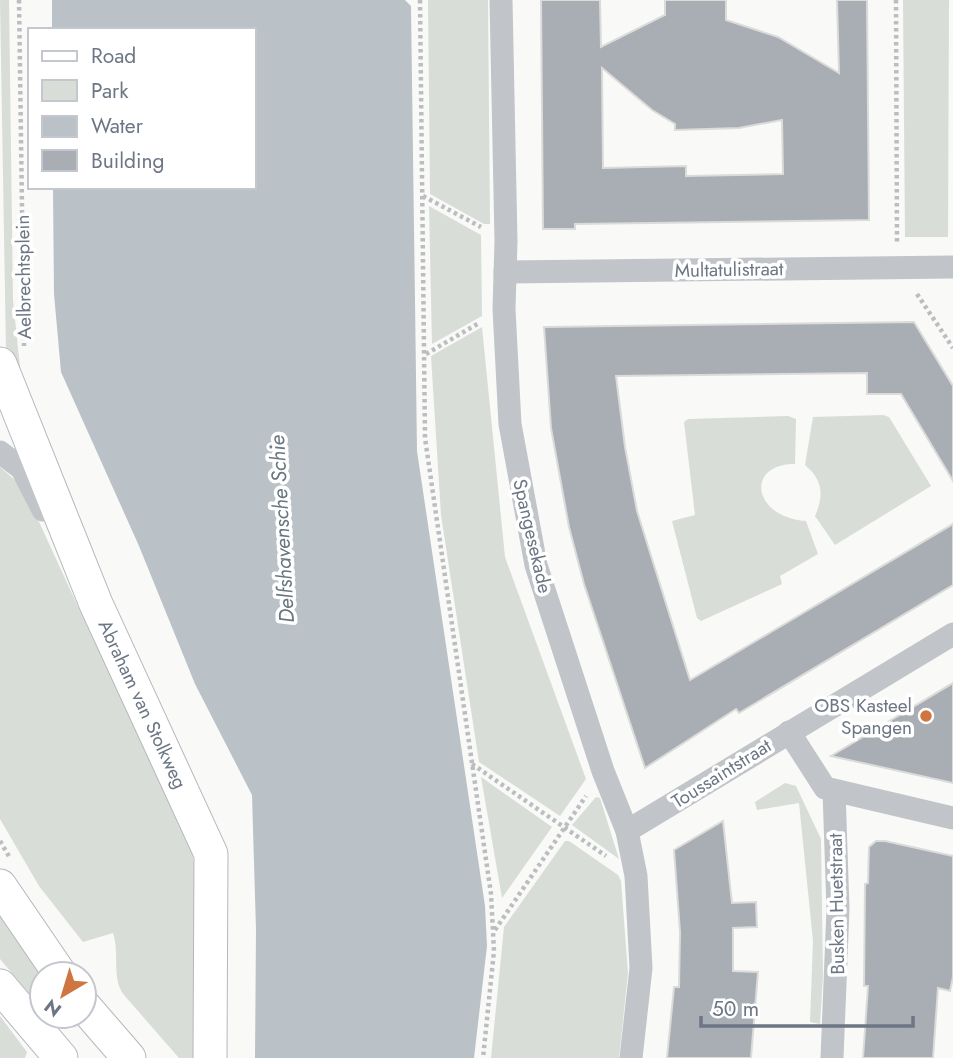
<svg xmlns="http://www.w3.org/2000/svg" width="953" height="1058" font-family="Jost,sans-serif">
  <style>
    .green { fill: #d8ddd7 }
    .water { fill: #bac2c7 }
    .building { fill: #a9aeb5; stroke: #dbdbd9; stroke-width: 2; fill-rule: evenodd }
    .lines { fill: none; stroke-linecap: round; stroke-linejoin: round }
    .secondary-casing { stroke: #b4b7bc; stroke-width: 35 }
    .path { stroke: #bbbdc0; stroke-width: 4.5; stroke-dasharray: 3.5 3.5; stroke-linecap: butt }
    .street { stroke: #c1c4c8; stroke-width: 23 }
    .secondary { stroke: #fff; stroke-width: 33 }
    .poi-dot { fill: #cf7541; stroke: #fff; stroke-width: 2.5 }
    .labels { text-anchor: middle; stroke-width: 7; stroke-linejoin: round; paint-order: stroke }
    .street-label { font-size: 19px; fill: #6c7684; stroke: #fff }
    .poi-label { font-size: 19px; fill: #6c7684; stroke: #fff; text-anchor: end }
    .water-label { font-size: 21px; font-style: italic; fill: #67767f; stroke: #fff }
  </style>
  <rect width="100%" height="100%" fill="#f9f9f7"/>
  <g class="green">
    <polygon points="0,0 9,0 13,300 21,377 6,351"/>
    <polygon points="428,0 488,0 490,224 484,224 430,194"/>
    <polygon points="903,0 949,0 948,237 905,237"/>
    <polygon points="429,206 481,235 482,316 432,344"/>
    <polygon points="482,327 505,557 586,779 560,816 479,762 441,515 431,356"/>
    <path d="M883,415L889,417L931,486L835,545L815,516C824,495 823,480 805,465L813,417Z"/>
    <path d="M788,416L796,419L795,464C745,464 752,517 806,521L818,554L780,576L782,584L701,621L697,618L672,521L695,515L684,422L688,419Z"/>
    <path d="M0,467L23,487L80,611L114,664L190,840L197,882V1058H179L124,995C111,978 120,954 113,933L83,942L39,886L0,819Z"/>
    <polygon points="481,777 552,827 502,898"/>
    <polygon points="785,783 796,786 821,839 823,976 820,1024 810,1022 813,941 799,803 757,810 755,802"/>
    <polygon points="596,797 600,798 619,859 572,825"/>
    <polygon points="565,841 569,841 618,875 621,881 628,973 619,1058 491,1058 504,927"/>
    <polygon points="0,913 42,974 42,1009 0,959"/>
    <polygon points="0,1016 27,1052 25,1058 0,1058"/>
  </g>
  <polygon class="water" points="52,0 405,0 411,6 417,451 485,906 487,946 474,1058 255,1058 256,930 252,795 195,684 139,546 61,372 54,294 53,187 254,187 254,30 52,30"/>
  <g class="building">
    <path d="M541,0H600L601,47L665,15V0H726V20L778,37L839,73L837,0H867L869,220L575,224V229H543ZM602,68L652,110L675,124V130L739,128L782,120L783,174L686,176V166L603,168Z"/>
    <polygon points="914,322 953,386 953,481 901,394 867,394 867,373 616,376 625,447 637,511 690,680 953,524 953,585 739,713 736,709 645,768 584,584 569,527 551,428 544,327"/>
    <polygon points="953,683 953,783 831,756"/>
    <polygon points="723,821 732,903 756,902 757,927 733,928 733,971 758,972 751,1058 667,1058 674,987 679,987 680,932 674,850"/>
    <polygon points="876,841 885,841 953,856 953,977 950,991 938,988 933,1058 863,1058 868,986 864,986 865,884 868,883 869,847"/>
  </g>
  <g class="lines">
    <g class="secondary-casing">
      <g id="secondary">
        <polyline points="0,364 96,604 211,854 210,1058"/>
        <polyline points="0,886 60,974"/>
        <polyline points="0,986 61,1058"/>
        <polyline points="84,1006 129,1058"/>
      </g>
    </g>
    <g class="path">
      <polyline points="19,0 24,346"/>
      <polyline points="420,0 425,438 491,894 494,951 483,1058"/>
      <polyline points="896,0 897,243"/>
      <polyline points="423,196 481,227"/>
      <polyline points="917,294 953,348"/>
      <polyline points="426,354 479,323"/>
      <polyline points="472,764 606,856"/>
      <polyline points="0,841 10,858"/>
      <polyline points="495,930 586,796"/>
    </g>
    <g class="street">
      <polyline points="501,0 506,241 504,309 510,424 536,565 603,771 627,831 636,876 641,968 631,1058"/>
      <polyline points="505,272 953,267"/>
      <polyline points="0,452 22,469 43,510"/>
      <polyline points="789,732 825,788 953,818"/>
      <polyline points="627,831 953,634"/>
      <polyline points="832,1058 838,909 834,791"/>
    </g>
    <use href="#secondary" class="secondary"/>
  </g>
  <circle class="poi-dot" cx="926" cy="716" r="7"/>
  <g class="labels">
    <g class="street-label">
      <text transform="translate(729 269) rotate(-1)" y="7">Multatulistraat</text>
      <text transform="translate(23 277) rotate(-91)" y="7">Aelbrechtsplein</text>
      <text transform="translate(533 536) rotate(77)" y="7">Spangesekade</text>
      <text transform="translate(143 704) rotate(65)" y="7">Abraham van Stolkweg</text>
      <text transform="translate(721 773) rotate(-32)" y="7">Toussaintstraat</text>
      <text transform="translate(836 904) rotate(-91)" y="7">Busken Huetstraat</text>
    </g>
    <g class="poi-label">
      <text x="912" y="712">OBS Kasteel<tspan x="912" dy="22">Spangen</tspan></text>
    </g>
    <g class="water-label">
      <text transform="translate(282 529) rotate(-93)" y="7">Delfshavensche Schie</text>
    </g>
  </g>
  <rect x="28" y="28" width="228" height="161" fill="#ffffff" stroke="#c4c8ce" stroke-width="2"/>
  <rect x="42" y="51" width="35" height="10" fill="#ffffff" stroke="#c4c8ce" stroke-width="2"/>
  <text x="91" y="63" font-size="21" fill="#6c7684">Road</text>
  <rect x="42" y="80" width="35" height="21" fill="#d8ddd7" stroke="#c4c8ce" stroke-width="2"/>
  <text x="91" y="98" font-size="21" fill="#6c7684">Park</text>
  <rect x="42" y="116" width="35" height="21" fill="#bac2c7" stroke="#c4c8ce" stroke-width="2"/>
  <text x="91" y="133" font-size="21" fill="#6c7684">Water</text>
  <rect x="42" y="150" width="35" height="21" fill="#a9aeb5" stroke="#c4c8ce" stroke-width="2"/>
  <text x="91" y="168" font-size="21" fill="#6c7684">Building</text>
  <g transform="translate(63 995) rotate(218)"><circle r="33" fill="#ffffff" stroke="#c4c8ce" stroke-width="2"/>
  <path d="M0-5L12 26L0 18L-12 26Z" fill="#cf7541"/>
  <text y="-10" font-size="19" font-weight="bold" text-anchor="middle" fill="#6c7684">N</text>
  </g>
  <path d="M701 1016v10h212v-10" fill="none" stroke="#6c7684" stroke-width="3.5"/>
  <text x="712" y="1016" font-size="21" fill="#6c7684" stroke="#ffffff" stroke-width="5" paint-order="stroke">50 m</text>
</svg>
